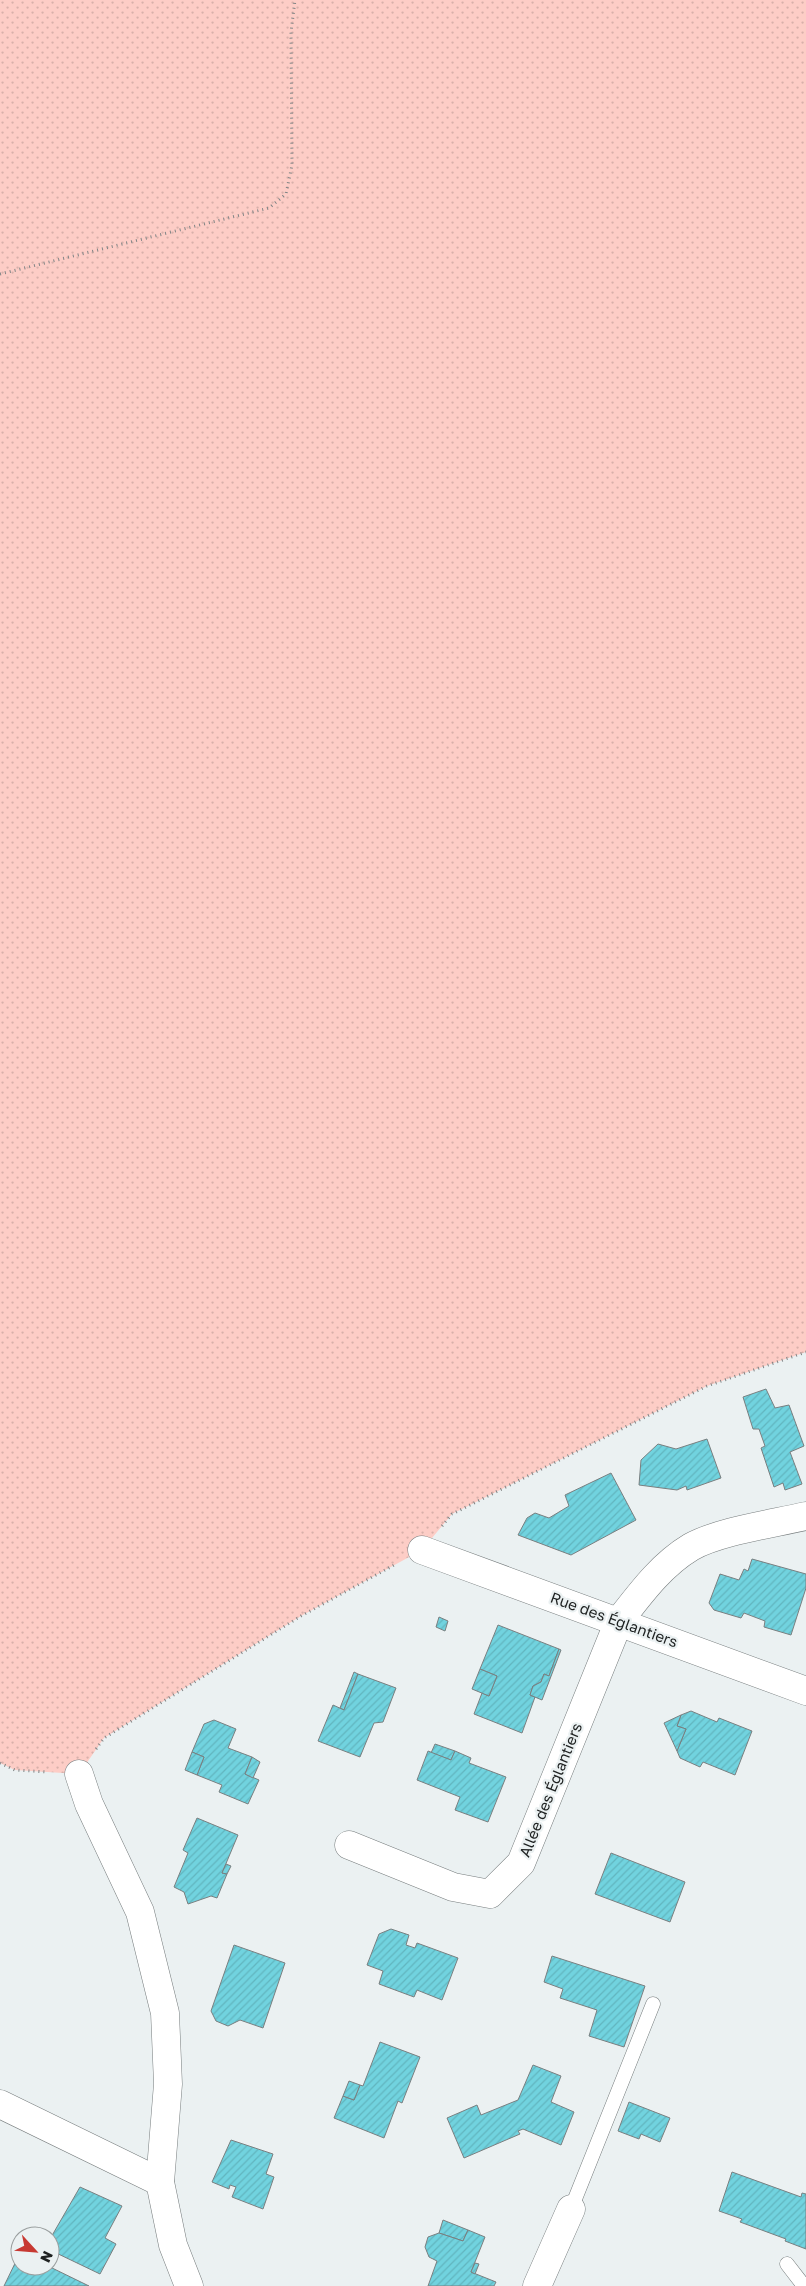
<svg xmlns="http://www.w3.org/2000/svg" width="806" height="2286" font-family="'Golos Text',sans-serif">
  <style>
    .green { fill: url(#green-dots) }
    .building { fill: url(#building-hatch); stroke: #797f80 }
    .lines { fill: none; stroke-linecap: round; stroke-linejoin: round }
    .service-casing { stroke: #777d7e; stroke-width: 15 }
    .minor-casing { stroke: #777d7e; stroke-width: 29 }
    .path { stroke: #808485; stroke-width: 3; stroke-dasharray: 1 4; stroke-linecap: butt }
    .service { stroke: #fff; stroke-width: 14 }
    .minor { stroke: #fff; stroke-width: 28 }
    .labels { text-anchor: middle; stroke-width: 4.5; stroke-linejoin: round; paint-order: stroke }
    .street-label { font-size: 15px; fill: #1e2121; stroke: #ebf1f2 }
  </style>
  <defs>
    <pattern id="green-dots" width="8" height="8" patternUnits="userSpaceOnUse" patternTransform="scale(1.25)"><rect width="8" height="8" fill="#fdcdc6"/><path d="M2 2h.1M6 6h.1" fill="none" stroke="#d8b0aa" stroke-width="1.8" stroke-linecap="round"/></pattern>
    <pattern id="building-hatch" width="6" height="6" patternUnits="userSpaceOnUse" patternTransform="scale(1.25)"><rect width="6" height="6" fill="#71d3df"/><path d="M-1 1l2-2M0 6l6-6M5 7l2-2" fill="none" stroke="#61b5bf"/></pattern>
  </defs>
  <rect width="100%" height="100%" fill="#ebf1f2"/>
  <polygon class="green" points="0,0 806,0 806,1352 707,1386 452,1514 422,1550 301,1616 104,1738 79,1774 15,1770 0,1763"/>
  <g class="building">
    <polygon points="766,1389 775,1408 789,1405 804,1446 790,1452 802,1484 785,1490 783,1483 774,1487 761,1448 765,1446 759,1429 753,1429 743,1397"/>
    <polygon points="707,1439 721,1478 687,1490 686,1486 677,1490 639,1485 641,1460 658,1444 676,1449"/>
    <polygon points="611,1473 636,1520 571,1555 518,1535 527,1518 535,1513 549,1518 569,1506 565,1495"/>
    <polygon points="752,1559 806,1574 806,1588 791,1635 764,1627 765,1621 744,1613 741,1618 714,1610 709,1603 720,1574 739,1580 744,1569 748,1571"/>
    <polygon points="439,1617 448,1621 445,1631 436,1627"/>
    <polygon points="498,1625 559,1649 549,1676 544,1674 541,1682 533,1686 530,1695 535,1697 522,1733 474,1714 482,1693 489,1696 497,1676 480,1669"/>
    <polygon points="559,1649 561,1650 542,1700 530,1695 533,1686 541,1682 544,1674 549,1676"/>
    <polygon points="480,1669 497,1676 489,1696 472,1689"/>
    <polygon points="354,1672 358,1674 344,1710 340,1708"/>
    <polygon points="358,1674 396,1688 383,1722 374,1723 360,1757 318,1741 333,1705 344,1710"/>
    <polygon points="691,1711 717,1722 719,1718 752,1731 735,1775 703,1762 700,1767 680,1758 677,1751 686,1729 677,1726 681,1715"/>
    <polygon points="681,1715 677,1726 686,1729 677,1751 664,1723"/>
    <polygon points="214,1720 236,1729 228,1748 252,1757 245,1774 259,1780 248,1804 219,1792 222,1785 197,1775 204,1757 192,1752 204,1724"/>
    <polygon points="435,1744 455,1751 451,1760 431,1753"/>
    <polygon points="428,1751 451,1760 455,1751 471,1758 469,1763 506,1777 488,1822 455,1810 460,1797 417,1780"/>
    <polygon points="192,1752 204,1757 197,1775 185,1770"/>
    <polygon points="252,1757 260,1762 253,1778 245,1774"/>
    <polygon points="197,1818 238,1835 222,1873 227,1874 217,1898 211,1896 188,1904 184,1892 174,1887 188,1853 183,1850"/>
    <polygon points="611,1853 685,1882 670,1922 595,1894"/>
    <polygon points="226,1864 231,1866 227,1874 222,1873"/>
    <polygon points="391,1929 409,1935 406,1945 415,1948 417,1943 458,1958 442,2000 417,1990 414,1997 379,1984 383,1971 367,1965 379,1934"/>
    <polygon points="234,1945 285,1963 263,2028 240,2020 228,2026 216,2021 211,2011"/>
    <polygon points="552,1956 645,1986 624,2047 589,2036 597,2010 560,1998 563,1989 544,1982"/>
    <polygon points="380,2042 420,2057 402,2103 398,2101 384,2138 334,2118 343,2096 354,2100 360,2085 363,2086"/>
    <polygon points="533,2065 561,2076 551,2102 574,2112 561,2145 523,2129 518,2131 520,2134 464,2158 447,2118 477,2105 481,2115 518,2100"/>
    <polygon points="349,2081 360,2085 354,2100 343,2096"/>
    <polygon points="629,2102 670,2118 660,2142 641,2134 639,2139 618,2131"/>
    <polygon points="231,2140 273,2154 266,2174 274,2177 263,2209 232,2197 236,2187 230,2185 229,2189 212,2182"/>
    <polygon points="732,2172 801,2197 802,2193 806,2194 806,2249 785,2241 786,2239 740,2222 742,2219 719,2211"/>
    <polygon points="80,2187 122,2206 105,2238 116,2244 100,2274 50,2250 50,2239"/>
    <polygon points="443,2220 468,2230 463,2241 439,2233"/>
    <polygon points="468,2230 485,2237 471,2272 496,2282 494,2286 428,2286 437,2261 429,2257 425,2247 428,2237 439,2233 463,2241"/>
    <polygon points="20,2253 20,2266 48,2266 89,2286 4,2286"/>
    <polygon points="475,2263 479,2264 475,2274 471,2272"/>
  </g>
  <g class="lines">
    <g class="service-casing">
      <g id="service">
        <polyline points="571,2209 653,2004"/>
        <polyline points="787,2264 804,2286"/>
      </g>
    </g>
    <g class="minor-casing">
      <g id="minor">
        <polyline points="422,1550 806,1691"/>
        <polyline points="79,1774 89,1804 140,1912 165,2013 168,2084 160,2182 173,2245 189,2286"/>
        <path d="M349,1845L453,1887L490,1894L521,1863L619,1621C640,1594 661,1565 691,1547C720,1531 772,1524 806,1516"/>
        <polyline points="0,2104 160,2182"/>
        <polyline points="537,2286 571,2209"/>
      </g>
    </g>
    <g class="path">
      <polyline points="0,274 269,208 286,194 292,165 291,32 295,0"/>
      <polyline points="442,1526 452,1514 707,1386 806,1352"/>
      <polyline points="96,1749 104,1738 301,1616 396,1564"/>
      <polyline points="0,1763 15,1770 48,1772"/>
    </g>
    <use href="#service" class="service"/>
    <use href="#minor" class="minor"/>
  </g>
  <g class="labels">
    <g class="street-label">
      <text transform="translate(614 1620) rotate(20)" y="5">Rue des Églantiers</text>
      <text transform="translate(551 1790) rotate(-68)" y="5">Allée des Églantiers</text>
    </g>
  </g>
  <g transform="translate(35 2251) rotate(116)"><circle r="24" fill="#ebf1f2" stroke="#999e9e"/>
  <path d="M0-4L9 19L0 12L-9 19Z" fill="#c73932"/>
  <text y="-8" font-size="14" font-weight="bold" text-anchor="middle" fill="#1e2121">N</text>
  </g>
</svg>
